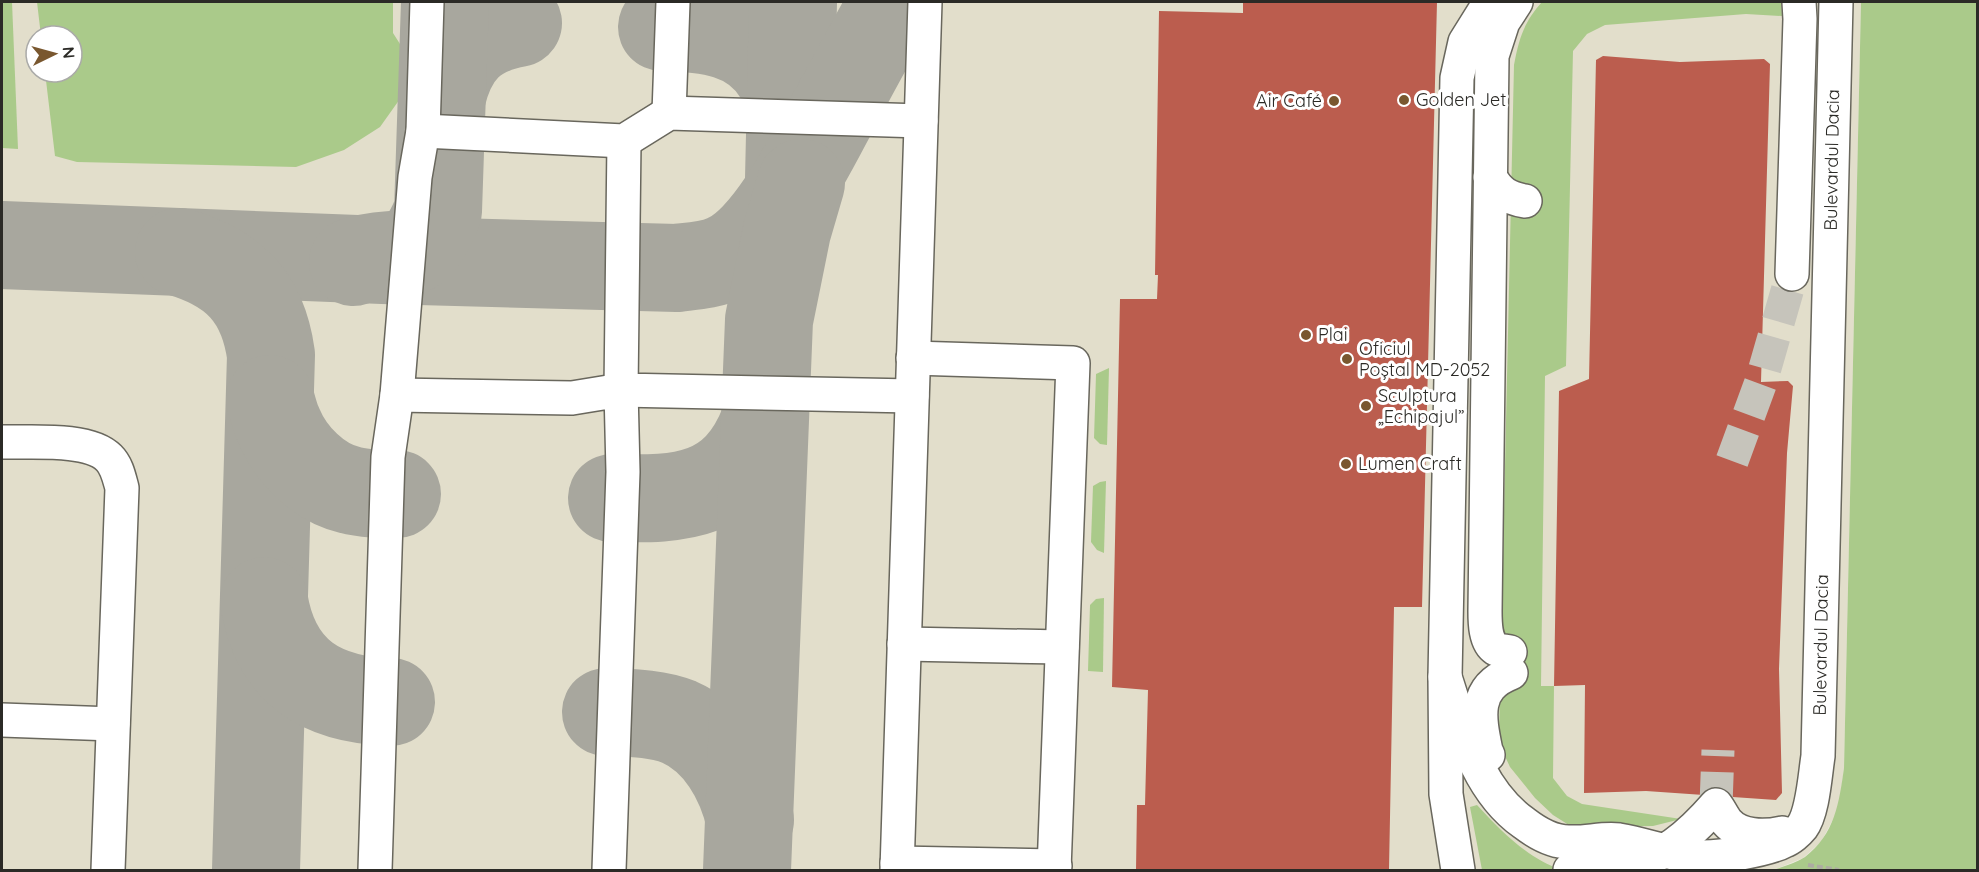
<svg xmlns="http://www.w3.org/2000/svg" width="1979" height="872" font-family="Quicksand,sans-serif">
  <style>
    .built { fill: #e2decb; fill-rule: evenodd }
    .green { fill: #aaca8a }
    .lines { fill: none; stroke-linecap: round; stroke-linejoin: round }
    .taxiway { stroke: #a8a79e; stroke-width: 88 }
    .building { fill: #bb5d4e }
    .minor-tunnel { stroke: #c6c4bb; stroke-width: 33; stroke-dasharray: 33 16; stroke-linecap: butt }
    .minor-casing { stroke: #69675d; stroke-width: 36 }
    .path { stroke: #adaba2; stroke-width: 4; stroke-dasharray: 6 3; stroke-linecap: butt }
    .minor { stroke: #fff; stroke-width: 33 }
    .poi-dot { fill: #79572f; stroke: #fff; stroke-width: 2 }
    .labels { text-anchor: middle; stroke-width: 6; stroke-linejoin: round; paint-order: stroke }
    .poi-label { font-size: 18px; fill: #2b2a26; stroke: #fff; text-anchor: start }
    .street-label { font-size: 18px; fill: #2b2a26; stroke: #fff }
  </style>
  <rect width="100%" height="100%" fill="#edebe0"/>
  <path class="built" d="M2,2H1861L1844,768L1839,808L1821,842L1803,858L1774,870H2ZM36,36H72V72H36Z"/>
  <g class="green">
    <polygon points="2,2 12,2 18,149 2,148"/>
    <polygon points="37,2 393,2 393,33 414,66 412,82 380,127 344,150 296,167 77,162 55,156 45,72 72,72 72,36 41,36"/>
    <path d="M1542,2H1781L1782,16L1746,14L1605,25L1587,34L1573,51L1566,366L1545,376L1541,686H1554L1553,778L1567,796L1582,804L1681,819L1653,826L1572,827L1553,815L1535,798L1510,767L1503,752L1499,735L1514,65C1519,38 1524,22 1542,2Z"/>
    <path d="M1861,2H1977V870H1774C1784,866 1796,863 1805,857C1835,834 1839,803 1844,768Z"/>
    <polygon points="1109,368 1107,445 1100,444 1094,438 1096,374"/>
    <polygon points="1106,481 1104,553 1097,550 1091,542 1093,486 1100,482"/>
    <polygon points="1104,598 1103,672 1088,671 1090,605 1096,599"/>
    <path d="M1477,805C1501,831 1527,858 1562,870H1482L1470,807Z"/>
  </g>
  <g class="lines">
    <g class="taxiway">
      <path d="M662,27C706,28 753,32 778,75C784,85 787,99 791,110"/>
      <path d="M442,96C453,52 474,31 518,23"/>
      <polyline points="789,179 793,2"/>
      <path d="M2,245L383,260L677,268C693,266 711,265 726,258C771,239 815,145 838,103C856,69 875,35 893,2"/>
      <path d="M179,252C234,268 263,297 271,355L256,870"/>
      <path d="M353,262C400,245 413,273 438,211L445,2"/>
      <path d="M270,399C273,408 275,418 279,426C291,455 319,483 350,490C365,494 381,494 397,494"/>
      <path d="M612,498C682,500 735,497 764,423"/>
      <path d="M264,601C276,673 322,700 391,702"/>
      <path d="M606,712C630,713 656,713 679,722C718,739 741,780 750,820"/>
      <polyline points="747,870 769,320 787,231 801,183"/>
    </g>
  </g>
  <g class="building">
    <polygon points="1243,2 1437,2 1422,607 1394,607 1389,870 1136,870 1137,805 1145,805 1148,690 1112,687 1120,299 1157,299 1158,275 1155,275 1159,11 1243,13"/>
    <polygon points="1603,56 1680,62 1764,59 1770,64 1761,382 1788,381 1793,386 1787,453 1779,669 1782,793 1776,800 1646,791 1584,793 1585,685 1554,686 1559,391 1589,379 1596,60"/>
  </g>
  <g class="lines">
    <g class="minor-tunnel">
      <polyline points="1732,461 1761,382 1792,274"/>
      <polyline points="1716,805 1718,750"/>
    </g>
    <g class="minor-casing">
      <g id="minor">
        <polyline points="669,113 673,2"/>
        <polyline points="423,131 624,141 669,113 921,121"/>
        <polyline points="624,141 621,390 912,396"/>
        <path d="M1490,177C1499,192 1507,198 1525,201"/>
        <polyline points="1792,274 1800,19 1799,2"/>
        <polyline points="913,358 1073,363 1054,870"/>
        <polyline points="397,395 572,398 621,390 623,472 609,870"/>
        <path d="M2,442C28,443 89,437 109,458C117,466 119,477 122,488L108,870"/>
        <polyline points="904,644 1062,647"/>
        <path d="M1510,652C1507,651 1499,651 1496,649C1485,642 1485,622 1485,611L1492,56L1503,22L1516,2"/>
        <path d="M1445,677C1462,729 1477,790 1524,823C1537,833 1553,842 1569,842C1586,843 1602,838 1619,840C1646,844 1672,856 1699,857C1718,858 1768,850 1784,841C1790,839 1798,832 1802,827C1813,812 1815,775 1818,756L1836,2"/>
        <polyline points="2,720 113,724"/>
        <path d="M1488,755L1486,751C1479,717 1473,688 1511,673"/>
        <polyline points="897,863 1055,866"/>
        <polyline points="375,870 388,457 397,395 415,177 423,131 427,2"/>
        <polyline points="897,870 925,2"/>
        <polyline points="1458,870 1446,794 1445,677 1457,78 1465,42 1490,2"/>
        <path d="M1570,870C1579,867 1591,863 1601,862C1612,862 1623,863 1634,862C1665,858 1696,828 1716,805C1720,810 1723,817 1727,822C1740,837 1764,837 1782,833"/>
      </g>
    </g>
    <polyline class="path" points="1808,865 1839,870"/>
    <use href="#minor" class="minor"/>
  </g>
  <g class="poi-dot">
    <circle cx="1404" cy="100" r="6"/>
    <circle cx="1334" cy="101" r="6"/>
    <circle cx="1306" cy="335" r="6"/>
    <circle cx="1347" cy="359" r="6"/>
    <circle cx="1366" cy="406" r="6"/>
    <circle cx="1346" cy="464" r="6"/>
  </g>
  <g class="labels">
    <g class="poi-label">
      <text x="1416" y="106">Golden Jet</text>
      <text x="1322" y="107" text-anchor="end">Air Café</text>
      <text x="1318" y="341">Plai</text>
      <text x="1359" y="355">Oficiul<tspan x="1359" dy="21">Poștal MD-2052</tspan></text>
      <text x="1378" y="402">Sculptura<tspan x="1378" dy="21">„Echipajul”</tspan></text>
      <text x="1358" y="470">Lumen Craft</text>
    </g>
    <g class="street-label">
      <text transform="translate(1832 160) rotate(-89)" y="6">Bulevardul Dacia</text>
      <text transform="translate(1821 645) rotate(-89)" y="6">Bulevardul Dacia</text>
    </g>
  </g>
  <rect width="1979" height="872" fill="none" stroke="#2b2a26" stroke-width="6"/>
  <g transform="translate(54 54) rotate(85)"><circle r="28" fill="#ffffff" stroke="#aaaaa8" stroke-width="1.5"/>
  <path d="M0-4.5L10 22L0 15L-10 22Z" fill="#79572f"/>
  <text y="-9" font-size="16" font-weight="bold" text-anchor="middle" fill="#2b2a26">N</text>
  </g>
</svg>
